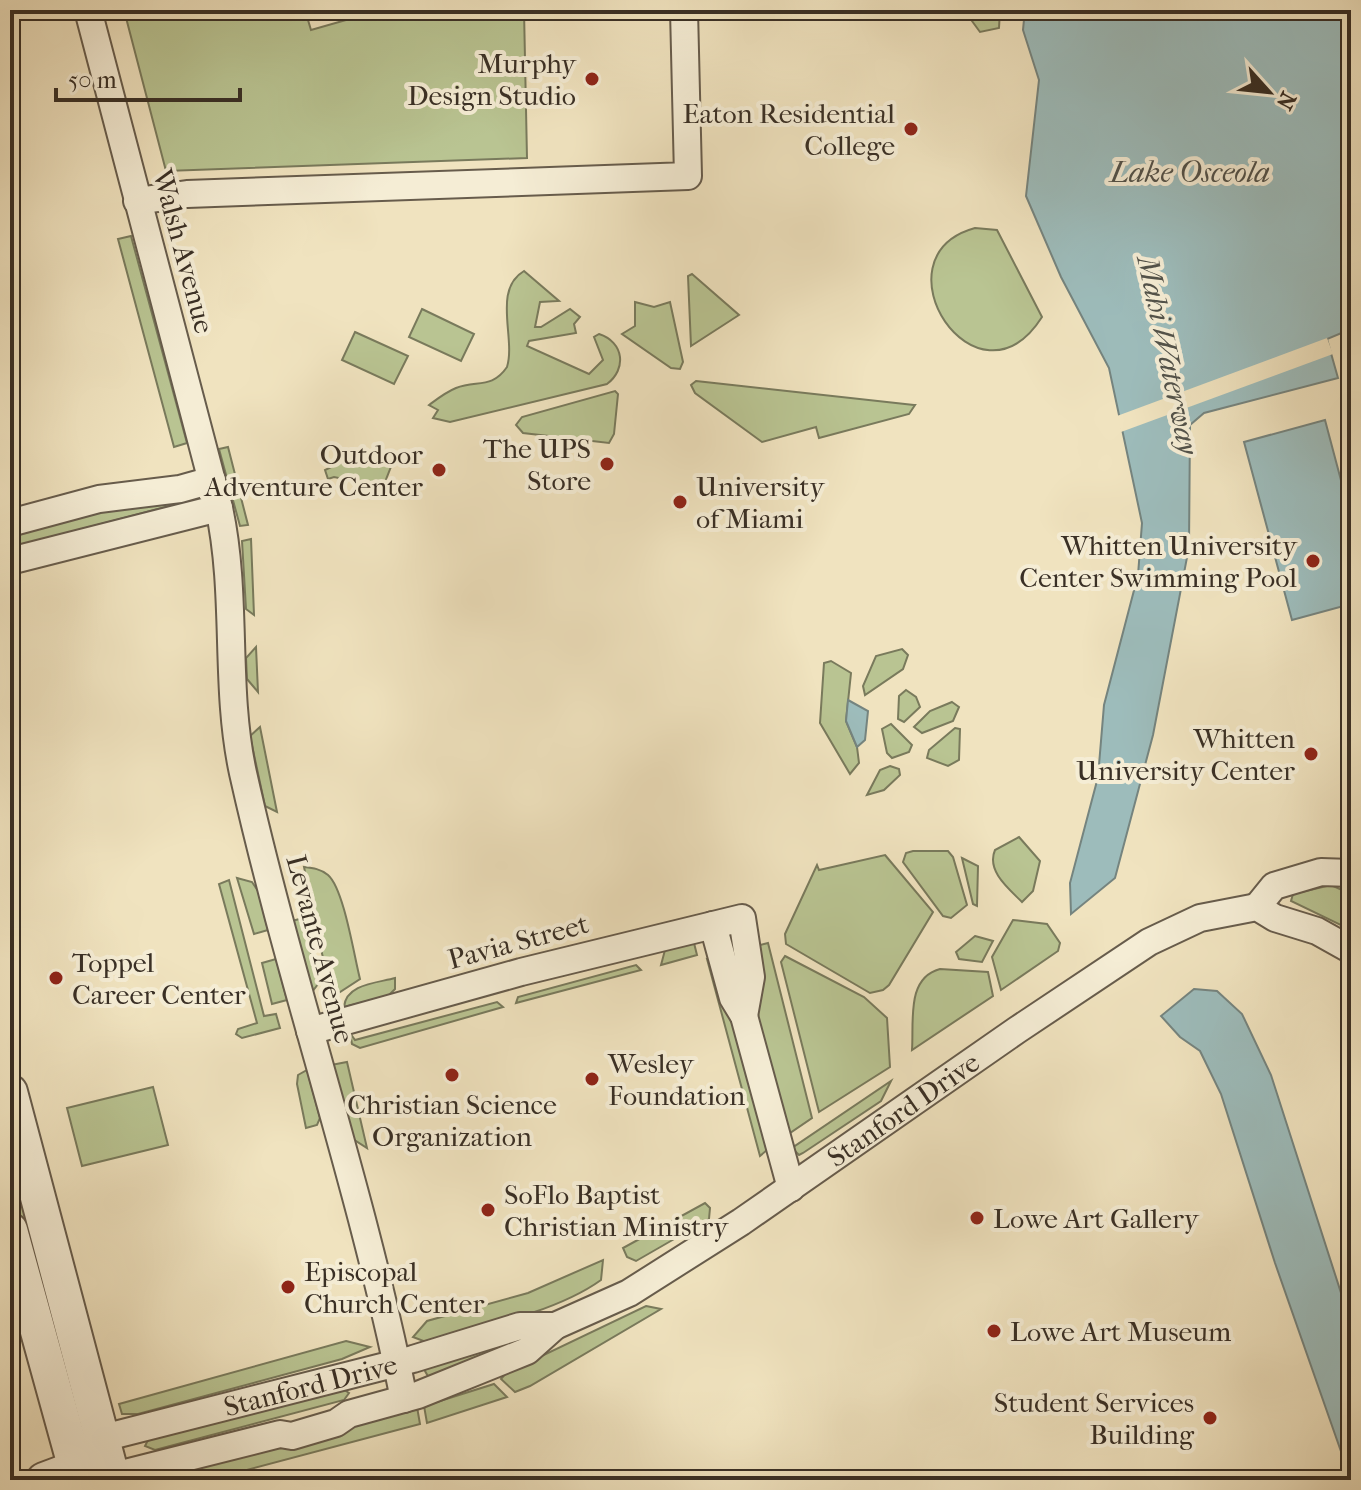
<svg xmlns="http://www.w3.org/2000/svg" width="1361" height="1490" font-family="'IM FELL French Canon',serif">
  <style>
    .green { fill: #b9c492; stroke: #797a5c; stroke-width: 2 }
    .water { fill: #9dbcbb; stroke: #75847f; stroke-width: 2 }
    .pier { fill: #f0e3bf }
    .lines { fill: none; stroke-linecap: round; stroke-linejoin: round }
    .minor-casing { stroke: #675c4c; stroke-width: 30 }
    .tertiary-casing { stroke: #675c4c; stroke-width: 38 }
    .minor { stroke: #f5edd5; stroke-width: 26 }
    .tertiary { stroke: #f5edd5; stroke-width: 34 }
    .poi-dot { fill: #8f2418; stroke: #f5edd5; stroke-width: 3 }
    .labels { text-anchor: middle; stroke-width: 8; stroke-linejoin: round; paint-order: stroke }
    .poi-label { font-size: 28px; fill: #392f25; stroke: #f5edd5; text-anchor: end }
    .street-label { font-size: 28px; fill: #392f25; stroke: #f5edd5 }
    .water-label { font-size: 30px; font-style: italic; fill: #52524a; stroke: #f5edd5 }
  </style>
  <rect width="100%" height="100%" fill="#f0e3bf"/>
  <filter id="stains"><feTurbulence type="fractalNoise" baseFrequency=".0025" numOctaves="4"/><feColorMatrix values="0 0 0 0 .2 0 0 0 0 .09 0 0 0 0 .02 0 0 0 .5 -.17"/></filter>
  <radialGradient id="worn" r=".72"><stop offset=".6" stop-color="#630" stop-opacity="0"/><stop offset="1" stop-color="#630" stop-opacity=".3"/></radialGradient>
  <g class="green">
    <polygon points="124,10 305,10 311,30 381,10 524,10 527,158 166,171"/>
    <polygon points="964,10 1000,10 999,28 980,32"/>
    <path d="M975,228L997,230L1042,317C977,419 871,257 975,228Z"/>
    <polygon points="131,236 187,443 174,447 118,239"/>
    <path d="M524,271L559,301L540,302L535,327H541L570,309L580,317L574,324L576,333L529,341L527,346L589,374L603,360L594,337L599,334C624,342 627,369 607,384L450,422L433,418L438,410L429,405C437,399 446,392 456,388C477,380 492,389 507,367C516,338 492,290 524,271Z"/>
    <polygon points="692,274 739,315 691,346 688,276"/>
    <polygon points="635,302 654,307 670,302 683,362 680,369 671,368 622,334 635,326"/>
    <polygon points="422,309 474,334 461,361 409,337"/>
    <polygon points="355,332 408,356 394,384 342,360"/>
    <polygon points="696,381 914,405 915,405 909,414 819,438 816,427 762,442 695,393 691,385"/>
    <polygon points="615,391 618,394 614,434 609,443 523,433 516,425 522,417"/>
    <polygon points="228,447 248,525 240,526 219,449"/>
    <polygon points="362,452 392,455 394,459 383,487 334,477 328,479 325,470"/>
    <polygon points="176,501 173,505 10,548 10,535 76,512"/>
    <polygon points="251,539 254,615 246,609 242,541"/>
    <polygon points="256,647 258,692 247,679 246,658"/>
    <polygon points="902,649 908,655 903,669 865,695 863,686 876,656"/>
    <polygon points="831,661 851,673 846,721 857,747 859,763 850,774 820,723 824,663"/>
    <polygon points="906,690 916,697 920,707 904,722 898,719 899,696"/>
    <polygon points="952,702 959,707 953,721 922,733 914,727 930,711"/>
    <polygon points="891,724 912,745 909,752 892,758 887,753 882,729"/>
    <polygon points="260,727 277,812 265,806 250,736"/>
    <polygon points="955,728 960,729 959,760 948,766 927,758 929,750"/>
    <polygon points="890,766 899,769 900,775 884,790 867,795 880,770"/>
    <path d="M1019,837L1040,861L1033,891L1022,902C1009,889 986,871 995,850Z"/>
    <polygon points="913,851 948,851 953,857 967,905 951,918 943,916 903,862 906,853"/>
    <polygon points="885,855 933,912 889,985 883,990 870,993 786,944 785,934 817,865 819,870"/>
    <polygon points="962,858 978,866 977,906 973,904"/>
    <path d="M304,867C313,868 321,869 328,875C344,889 354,956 360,979L337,994L329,987Z"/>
    <polygon points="237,878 252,882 258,891 268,930 254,934"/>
    <polygon points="229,880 264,1016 276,1014 280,1028 242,1038 236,1034 238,1029 257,1023 219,884"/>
    <polygon points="1331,885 1351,894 1351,930 1291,901 1293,894"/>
    <polygon points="303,918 318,984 312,992 292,921"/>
    <polygon points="1013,920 1047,924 1060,943 1058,951 1001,990 992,957"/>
    <polygon points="975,936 993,941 982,962 959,959 956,952"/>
    <polygon points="694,943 697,955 661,965 665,950"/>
    <polygon points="768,943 812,1118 787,1135 756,1011 760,945"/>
    <polygon points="785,956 864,997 887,1018 890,1067 819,1112 781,962"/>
    <polygon points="276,959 287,1000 272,1004 262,963"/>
    <polygon points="707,959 715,960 767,1150 760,1156"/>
    <polygon points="636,965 641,970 516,1003 518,997"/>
    <path d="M940,969L988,972L993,996L912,1050C914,1021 906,978 940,969Z"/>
    <path d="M395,978V989L388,996L344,1007C346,984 377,983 395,978Z"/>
    <polygon points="497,1002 503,1007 360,1048 352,1044 350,1033 355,1040"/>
    <polygon points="347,1062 367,1148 353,1139 331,1065"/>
    <polygon points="307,1070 320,1118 317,1125 306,1128 297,1084 298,1075"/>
    <polygon points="891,1081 881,1101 803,1153 799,1155 792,1148"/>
    <polygon points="153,1087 168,1145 82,1166 67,1108"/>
    <polygon points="10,1166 24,1197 51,1303 41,1287 10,1184"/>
    <polygon points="705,1203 710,1208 709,1219 636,1261 627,1257 623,1248"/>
    <path d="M603,1260L601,1280C555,1313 481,1327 426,1342L413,1337L427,1321L528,1293Z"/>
    <polygon points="646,1306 661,1309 530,1386 515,1392 501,1379 506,1373"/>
    <polygon points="519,1338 519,1341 429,1378 425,1371 426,1367"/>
    <polygon points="346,1341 370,1347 342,1359 138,1414 122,1414 119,1404"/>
    <polygon points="494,1384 507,1397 427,1423 424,1406"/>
    <polygon points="343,1389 349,1393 344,1400 155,1450 145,1446 148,1440"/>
    <polygon points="417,1407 420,1424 209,1480 154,1480"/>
  </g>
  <g class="water">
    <polygon points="1025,10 1351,10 1351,329 1327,339 1338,378 1204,413 1190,425 1189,547 1153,735 1115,878 1071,914 1070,883 1098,777 1104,705 1138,575 1142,523 1109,368 1061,277 1026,196 1039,80 1023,30"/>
    <polygon points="1325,420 1351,518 1351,604 1292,620 1244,442"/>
    <polygon points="848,700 868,711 865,740 857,747 846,721"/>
    <polygon points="1194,989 1217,991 1242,1014 1271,1075 1351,1324 1351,1480 1275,1263 1221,1094 1200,1051 1180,1037 1161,1016"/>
  </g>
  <polygon class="pier" points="1327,338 1333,354 1121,432 1117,416"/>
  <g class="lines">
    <g class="minor-casing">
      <g id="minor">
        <path d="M88,10L219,508C238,596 224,686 243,773C290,983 362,1188 404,1399"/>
        <polyline points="137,201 187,194 688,176 684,10"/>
        <polyline points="10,523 99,499 180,489 212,480"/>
        <polyline points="10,561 219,508"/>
        <polyline points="1257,907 1274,886 1321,872 1351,873"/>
        <polyline points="713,925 733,998 744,1016 791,1188"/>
        <polyline points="310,1031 521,972 742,918 751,977 744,1016"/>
        <path id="s1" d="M103,1438L413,1359L520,1326H555"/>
        <path id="s2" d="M93,1472L113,1476L280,1434L292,1436L336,1423L349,1414L418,1395L527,1351L555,1326L629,1293L741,1222L1017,1030L1149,942L1200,918L1257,907L1275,918L1317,931L1351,950"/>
      </g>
    </g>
    <g class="tertiary-casing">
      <g id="tertiary">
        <polyline points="10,1092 113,1480"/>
        <polyline points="10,1230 79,1480"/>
        <polyline points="44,1480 76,1468 90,1453"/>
      </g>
    </g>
    <use href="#minor" class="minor"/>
    <use href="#tertiary" class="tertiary"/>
  </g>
  <g class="poi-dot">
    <circle cx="592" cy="79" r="8"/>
    <circle cx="911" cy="129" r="8"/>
    <circle cx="607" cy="464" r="8"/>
    <circle cx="439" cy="470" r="8"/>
    <circle cx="680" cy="502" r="8"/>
    <circle cx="1313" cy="561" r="8"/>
    <circle cx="1311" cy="754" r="8"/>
    <circle cx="56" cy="978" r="8"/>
    <circle cx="452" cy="1075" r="8"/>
    <circle cx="592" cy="1079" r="8"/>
    <circle cx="488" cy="1210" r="8"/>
    <circle cx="977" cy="1218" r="8"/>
    <circle cx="288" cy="1287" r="8"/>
    <circle cx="994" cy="1331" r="8"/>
    <circle cx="1210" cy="1418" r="8"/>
  </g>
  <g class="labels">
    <g class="poi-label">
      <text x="576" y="73">Murphy<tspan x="576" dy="32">Design Studio</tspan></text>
      <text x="895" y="123">Eaton Residential<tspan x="895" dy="32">College</tspan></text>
      <text x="591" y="458">The UPS<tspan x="591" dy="32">Store</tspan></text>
      <text x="423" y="464">Outdoor<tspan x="423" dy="32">Adventure Center</tspan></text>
      <text x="696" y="496" text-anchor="start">University<tspan x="696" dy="32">of Miami</tspan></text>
      <text x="1297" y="555">Whitten University<tspan x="1297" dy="32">Center Swimming Pool</tspan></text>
      <text x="1295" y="748">Whitten<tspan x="1295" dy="32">University Center</tspan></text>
      <text x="72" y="972" text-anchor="start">Toppel<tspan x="72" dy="32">Career Center</tspan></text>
      <text x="608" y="1073" text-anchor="start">Wesley<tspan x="608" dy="32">Foundation</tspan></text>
      <text x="452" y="1114" text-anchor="middle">Christian Science<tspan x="452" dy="32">Organization</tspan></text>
      <text x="504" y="1204" text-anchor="start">SoFlo Baptist<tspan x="504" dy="32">Christian Ministry</tspan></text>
      <text x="993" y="1228" text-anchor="start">Lowe Art Gallery</text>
      <text x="304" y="1281" text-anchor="start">Episcopal<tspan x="304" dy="32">Church Center</tspan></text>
      <text x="1010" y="1341" text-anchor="start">Lowe Art Museum</text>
      <text x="1194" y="1412">Student Services<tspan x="1194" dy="32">Building</tspan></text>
    </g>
    <g class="street-label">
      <text transform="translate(184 251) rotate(75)" y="10">Walsh Avenue</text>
      <text transform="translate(518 941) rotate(-15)" y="10">Pavia Street</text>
      <text transform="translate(321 949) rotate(75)" y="10">Levante Avenue</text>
      <text dy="10" stroke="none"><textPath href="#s2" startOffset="904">Stanford Drive</textPath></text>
      <text dy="10" stroke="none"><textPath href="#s1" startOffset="214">Stanford Drive</textPath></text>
    </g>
    <g class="water-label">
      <text x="1190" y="182">Lake Osceola</text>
      <text transform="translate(1168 355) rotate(78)" y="10">Mahi Waterway</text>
    </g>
  </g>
  <rect width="1361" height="1490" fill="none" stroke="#f0e3bf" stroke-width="40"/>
  <rect x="12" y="12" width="1337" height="1466" fill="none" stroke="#392f25" stroke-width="4"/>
  <rect x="20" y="20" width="1321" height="1450" fill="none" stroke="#392f25" stroke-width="2"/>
  <g transform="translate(1269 92) rotate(117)" stroke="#f5edd5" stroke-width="6" paint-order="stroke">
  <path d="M0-6L14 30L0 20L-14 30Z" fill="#392f25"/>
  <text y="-12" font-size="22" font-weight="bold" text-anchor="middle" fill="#392f25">N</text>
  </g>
  <path d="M56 88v12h184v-12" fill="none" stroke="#392f25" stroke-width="4"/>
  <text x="68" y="88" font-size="24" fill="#392f25" stroke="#f5edd5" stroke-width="6" paint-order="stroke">50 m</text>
  <rect width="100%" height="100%" filter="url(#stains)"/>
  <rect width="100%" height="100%" fill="url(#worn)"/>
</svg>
